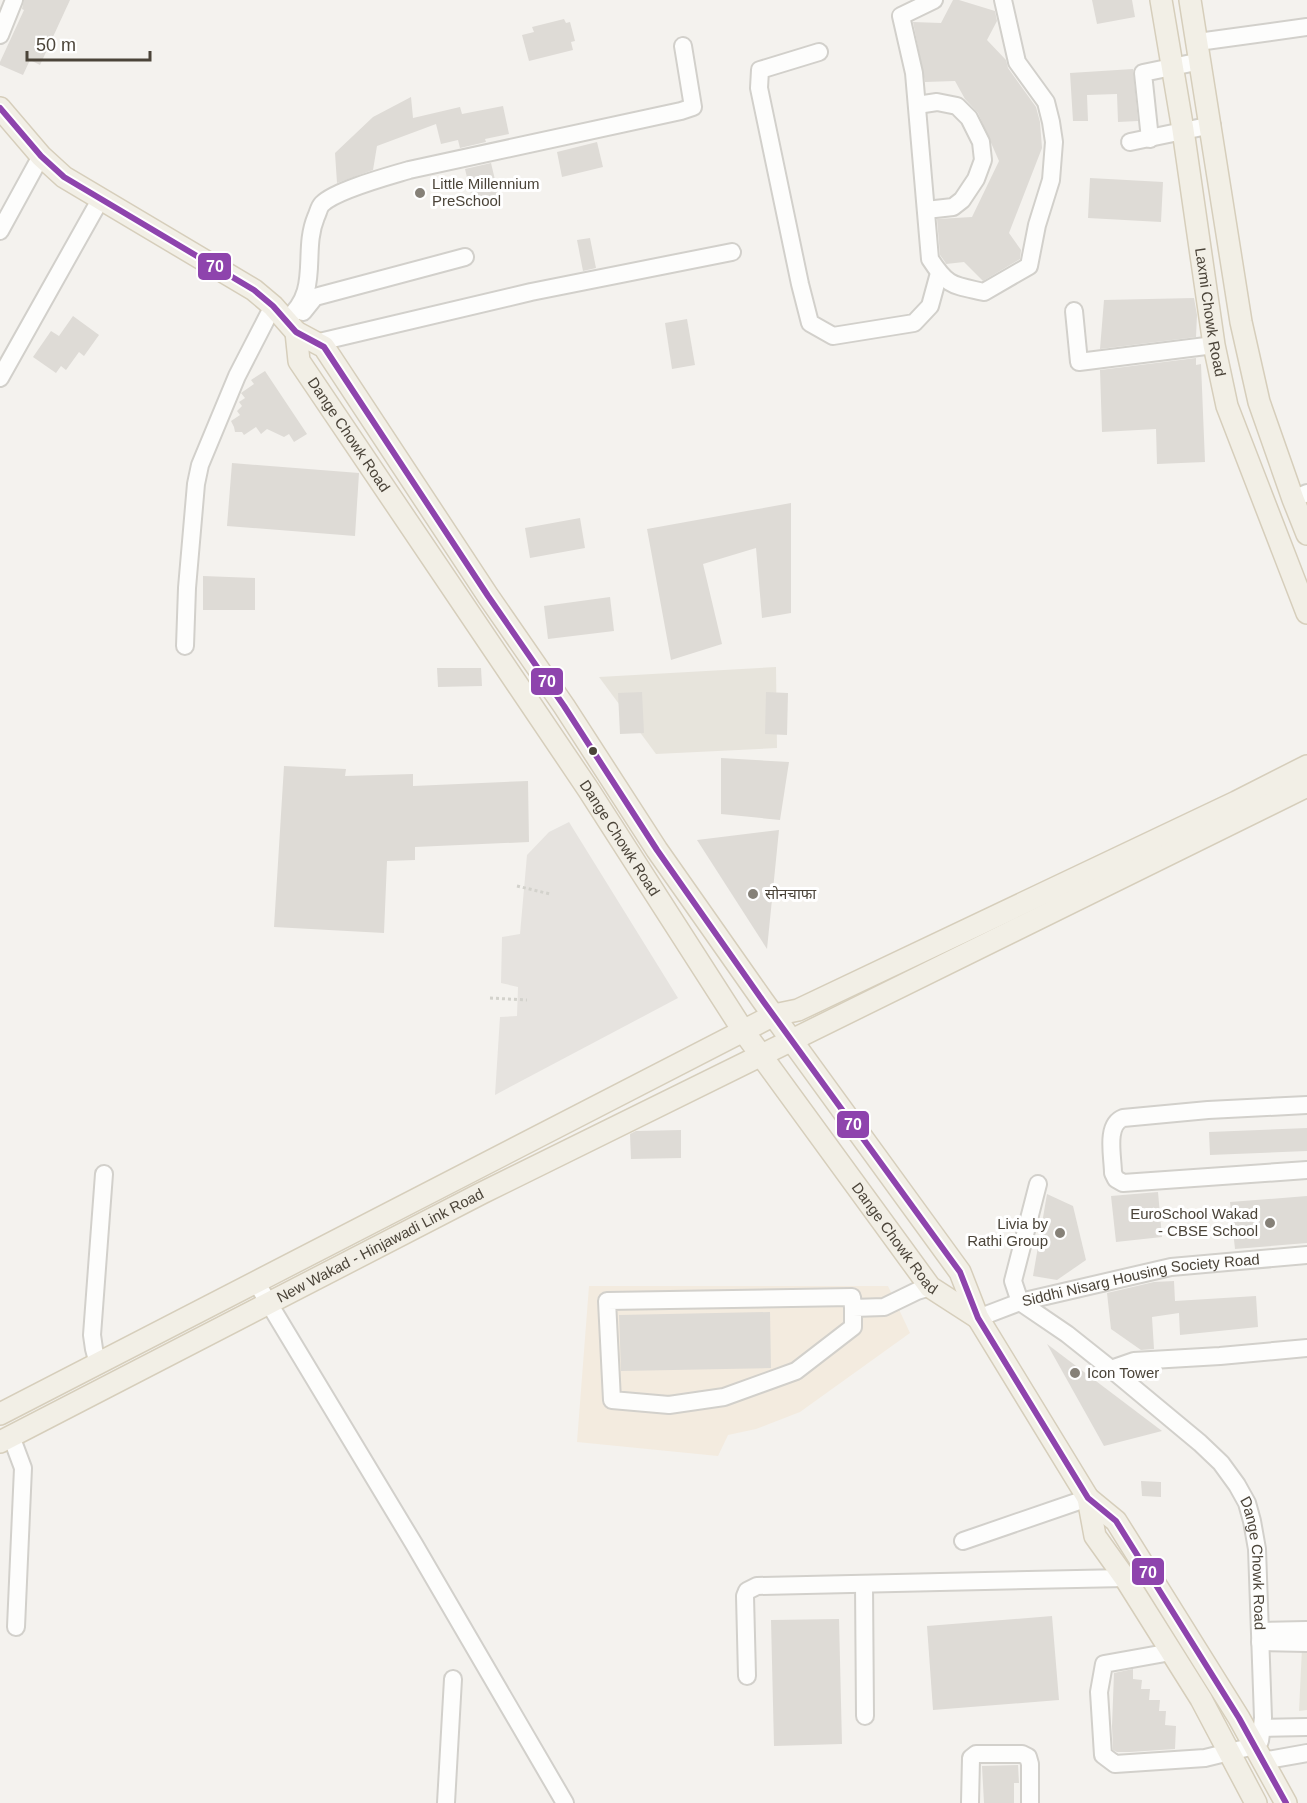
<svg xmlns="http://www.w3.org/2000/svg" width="1307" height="1803" font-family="Arial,'Noto Sans Devanagari',sans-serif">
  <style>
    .residential { fill: #e7e4dc }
    .commercial { fill: #f3ebdf }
    .parking { fill: #e6e3df }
    .building { fill: #dedbd6 }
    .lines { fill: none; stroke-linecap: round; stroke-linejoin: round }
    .minor-casing { stroke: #d2d0cb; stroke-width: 20 }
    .major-casing { stroke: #d6cebb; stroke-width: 24 }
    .path { stroke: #d3d2cc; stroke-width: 3; stroke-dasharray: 3 3; stroke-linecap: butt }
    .minor { stroke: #fdfdfc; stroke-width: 16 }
    .major { stroke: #f2efe6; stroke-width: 21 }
    .bus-1-casing { stroke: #fff; stroke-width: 10 }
    .bus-1 { stroke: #8e44ad; stroke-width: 6 }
    .poi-dot { fill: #868178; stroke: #fff; stroke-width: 2 }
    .bus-dot { fill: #4b4439; stroke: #fff; stroke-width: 2 }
    .labels { text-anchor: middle; stroke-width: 6; stroke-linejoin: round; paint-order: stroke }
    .poi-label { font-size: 15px; fill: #4b4439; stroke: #fff; text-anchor: start }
    .street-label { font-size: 15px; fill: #4b4439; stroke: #fff }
    .line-badge { stroke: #fff; stroke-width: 2 }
    .badge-label { font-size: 16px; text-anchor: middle; font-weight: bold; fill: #fff }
  </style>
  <rect width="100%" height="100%" fill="#f4f2ee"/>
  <g class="residential">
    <polygon points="776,667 777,748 656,754 599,677"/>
    <polygon points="1302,1648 1307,1648 1307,1710 1299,1711"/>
  </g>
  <polygon class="commercial" points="589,1286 888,1286 910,1333 800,1412 756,1429 728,1435 718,1456 577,1442"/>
  <polygon class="parking" points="569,822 678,998 495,1095 500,1017 517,1016 518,987 501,983 502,937 520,934 527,855 549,832"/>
  <g class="building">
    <polygon points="24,0 70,0 40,65 30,60 23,75 0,65 0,62 24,10 22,9"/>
    <polygon points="953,0 959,0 995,11 997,21 987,40 1006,60 1008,68 1036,107 1040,122 1042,148 1009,233 1021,250 1020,259 983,281 964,262 946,264 945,262 940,255 937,219 972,217 999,161 978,113 965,99 955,81 925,82 913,22 941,23"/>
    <polygon points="1092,0 1132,0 1135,17 1097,24"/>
    <polygon points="564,19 566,23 570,22 575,41 571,42 573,50 529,61 522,35 534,32 532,27"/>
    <polygon points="1133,69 1138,121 1118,122 1117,94 1087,95 1088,121 1073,121 1070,73"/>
    <polygon points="411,97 413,118 460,107 462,114 503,106 509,134 485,139 486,142 460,148 458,140 441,144 436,124 377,146 373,170 337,183 335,153 373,117"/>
    <polygon points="597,142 603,167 562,177 557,152"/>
    <polygon points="491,163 500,201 474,207 465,169"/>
    <polygon points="1090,178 1163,182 1161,222 1088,218"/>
    <polygon points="590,238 596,268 583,271 577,240"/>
    <polygon points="1194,298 1197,315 1196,337 1100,349 1104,300"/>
    <polygon points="73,316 99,335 84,356 79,352 66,370 61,366 56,373 33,357 51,331 59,336"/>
    <polygon points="687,319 695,365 672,369 665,323"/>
    <polygon points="1196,358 1196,365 1201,364 1205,462 1157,464 1156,429 1102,432 1100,370"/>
    <polygon points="265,371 307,434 294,442 289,434 284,437 267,429 261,434 256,427 244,435 242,432 235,432 234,427 231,421 240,415 237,411 242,406 239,402 245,398 241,393 254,384 251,380"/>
    <polygon points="232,463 359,473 355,536 227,526"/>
    <polygon points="791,503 791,613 762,618 756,548 703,564 722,644 671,660 647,529"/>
    <polygon points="580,518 585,548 530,558 525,528"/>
    <polygon points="203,576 255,578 255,610 203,610"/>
    <polygon points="610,597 614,631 548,639 544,606"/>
    <polygon points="437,668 481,668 482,686 438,687"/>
    <polygon points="642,692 644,733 620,734 618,693"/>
    <polygon points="766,692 788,693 787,735 765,734"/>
    <polygon points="721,758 789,762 780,820 721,814"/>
    <polygon points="284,766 346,769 345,776 413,774 413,786 528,781 529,842 415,847 415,860 387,861 384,933 274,927"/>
    <polygon points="779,830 767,949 697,840"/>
    <polygon points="1307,1128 1307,1151 1210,1155 1209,1132"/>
    <polygon points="681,1130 681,1158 631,1159 630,1134 636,1131"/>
    <polygon points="1158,1192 1162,1237 1116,1242 1111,1196"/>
    <polygon points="1047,1194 1073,1206 1086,1260 1057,1280 1033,1276"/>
    <polygon points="1307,1196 1307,1243 1235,1249 1230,1202"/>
    <polygon points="1174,1281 1175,1301 1256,1296 1258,1327 1180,1335 1179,1313 1152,1317 1154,1349 1141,1350 1111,1329 1107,1293 1154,1282"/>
    <polygon points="770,1312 771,1368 621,1371 619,1315"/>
    <polygon points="1047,1344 1162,1431 1104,1446"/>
    <polygon points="1141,1481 1161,1482 1161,1497 1142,1496"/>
    <polygon points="1052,1616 1059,1700 933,1710 927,1626"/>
    <polygon points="839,1619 842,1744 774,1746 771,1620"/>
    <polygon points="1133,1669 1133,1679 1142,1680 1141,1689 1150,1689 1149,1700 1160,1700 1159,1711 1166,1711 1165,1725 1176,1726 1175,1749 1130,1752 1117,1752 1113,1750 1112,1726 1114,1673"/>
    <polygon points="1018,1765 1019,1783 1014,1783 1014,1803 984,1803 982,1766"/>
  </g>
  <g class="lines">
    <g class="minor-casing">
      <g id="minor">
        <path d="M934,0L901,16L914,73L930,259C948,287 953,285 984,292L1029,266L1037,225L1051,180L1054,142L1051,122L1046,102L1017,62L1003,0"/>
        <polyline points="0,35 14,0"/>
        <polyline points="1198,42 1307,27"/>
        <polyline points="819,52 760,70 759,88 800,284 810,323 833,336 914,323 930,306 939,273"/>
        <polyline points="917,105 937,102 957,106 969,118 981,142 983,160 976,179 962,200 953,207 926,210"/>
        <polyline points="1150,139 1143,73 1201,61"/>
        <polyline points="1130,142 1212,125"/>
        <polyline points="0,231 41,156"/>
        <polyline points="1074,311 1079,362 1214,345"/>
        <polyline points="303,312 315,297 465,257"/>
        <path d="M286,320C322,291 301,253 316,217C318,213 319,207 322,204C336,190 389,176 409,170L681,111L693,107L683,46"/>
        <polyline points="315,343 531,292 732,252"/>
        <polyline points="0,378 100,200"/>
        <polyline points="1293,499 1307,493"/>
        <polyline points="185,646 187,588 196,484 200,465 237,376 273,306"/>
        <path d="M1307,1105L1208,1110L1123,1118C1105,1125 1113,1157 1113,1173L1116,1179L1123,1183L1307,1170"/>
        <path id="s1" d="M1038,1184L1013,1281L1020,1302L1067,1334L1111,1369L1200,1443L1221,1463L1237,1485L1247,1503L1252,1521L1257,1549L1263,1718L1260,1741L1254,1746L1205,1758L1115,1764L1103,1755L1099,1692L1104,1664L1171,1652"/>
        <polyline points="256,1282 414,1544 565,1803"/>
        <polyline points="853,1308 852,1297 607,1301 612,1400 669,1405 724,1397 796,1371 853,1327 853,1308 884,1307 917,1291 930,1287"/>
        <path id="s2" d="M978,1318L1020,1302L1171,1267L1307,1255"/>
        <polyline points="98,1364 94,1349 92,1335 104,1174"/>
        <polyline points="1111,1369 1134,1361 1220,1356 1307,1348"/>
        <polyline points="11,1436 23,1468 16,1627"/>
        <polyline points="963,1541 1088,1498"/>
        <polyline points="864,1584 865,1716"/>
        <polyline points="1260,1631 1307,1630"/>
        <polyline points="1260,1642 1307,1643"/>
        <polyline points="747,1676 745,1596 747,1591 757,1586 1125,1578"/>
        <polyline points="1262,1728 1307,1727"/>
        <polyline points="1262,1761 1307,1753"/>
        <polyline points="446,1803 453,1679"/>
        <polyline points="970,1803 971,1758 976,1754 1022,1754 1028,1757 1030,1764 1030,1803"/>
      </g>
    </g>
    <g class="major-casing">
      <g id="major">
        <path id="s3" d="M1161,0L1183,130L1214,345L1227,406L1307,613"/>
        <polyline points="1190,0 1241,322 1259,402 1293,499 1307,534"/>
        <polyline points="0,108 41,156 64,177 254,290 273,306 296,332 324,347 488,596 564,706 657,850 763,1001 960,1272 978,1318 1088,1498 1116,1521 1239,1718 1286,1803"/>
        <path id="s4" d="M296,332L299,361L588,789L744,1032L930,1287L978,1318"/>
        <polyline points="0,1414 774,1015 798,1010 1236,802 1307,766"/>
        <path id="s5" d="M0,1442L482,1193L1307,786"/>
        <polyline points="1088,1498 1095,1536 1125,1578 1201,1699 1256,1803"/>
      </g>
    </g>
    <g class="path">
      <polyline points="517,886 550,894"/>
      <polyline points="490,998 527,1000"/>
    </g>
    <use href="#minor" class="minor"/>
    <use href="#major" class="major"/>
    <g class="bus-1-casing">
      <polyline id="bus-1" points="0,108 41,156 64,177 254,290 273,306 296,332 324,347 488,596 564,706 657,850 763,1001 960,1272 978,1318 1088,1498 1116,1521 1239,1718 1286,1803"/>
    </g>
    <use href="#bus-1" class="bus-1"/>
  </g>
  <g class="poi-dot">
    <circle cx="420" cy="193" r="6"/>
    <circle cx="753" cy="894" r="6"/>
    <circle cx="1270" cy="1223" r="6"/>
    <circle cx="1060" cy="1233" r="6"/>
    <circle cx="1075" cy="1373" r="6"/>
  </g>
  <circle class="bus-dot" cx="593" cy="751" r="5"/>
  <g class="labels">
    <g class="poi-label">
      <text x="432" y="189">Little Millennium<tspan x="432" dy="17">PreSchool</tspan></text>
      <text x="765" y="899">सोनचाफा</text>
      <text x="1258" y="1219" text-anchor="end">EuroSchool Wakad<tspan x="1258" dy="17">- CBSE School</tspan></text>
      <text x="1048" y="1229" text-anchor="end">Livia by<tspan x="1048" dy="17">Rathi Group</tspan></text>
      <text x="1087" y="1378">Icon Tower</text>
    </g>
    <g class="street-label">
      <text dy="5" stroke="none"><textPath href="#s3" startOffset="316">Laxmi Chowk Road</textPath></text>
      <text dy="5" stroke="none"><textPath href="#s4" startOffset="118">Dange Chowk Road</textPath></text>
      <text dy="5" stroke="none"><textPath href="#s4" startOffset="604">Dange Chowk Road</textPath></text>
      <text dy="5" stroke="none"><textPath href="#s4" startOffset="1090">Dange Chowk Road</textPath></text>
      <text dy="5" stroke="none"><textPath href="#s5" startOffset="428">New Wakad - Hinjawadi Link Road</textPath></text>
      <text dy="5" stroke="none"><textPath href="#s2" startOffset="168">Siddhi Nisarg Housing Society Road</textPath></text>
      <text dy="5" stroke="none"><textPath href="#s1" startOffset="489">Dange Chowk Road</textPath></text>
    </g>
  </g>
  <g class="line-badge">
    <rect x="197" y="252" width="35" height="29" rx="6" fill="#8e44ad"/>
    <rect x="530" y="667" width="34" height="29" rx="6" fill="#8e44ad"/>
    <rect x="836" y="1110" width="34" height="29" rx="6" fill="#8e44ad"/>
    <rect x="1131" y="1557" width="34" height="29" rx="6" fill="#8e44ad"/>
  </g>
  <g class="badge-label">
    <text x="215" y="272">70</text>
    <text x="547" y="687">70</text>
    <text x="853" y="1130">70</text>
    <text x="1148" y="1578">70</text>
  </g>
  <path d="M27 51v9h123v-9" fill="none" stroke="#4b4439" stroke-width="3"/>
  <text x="36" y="51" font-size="18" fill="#4b4439" stroke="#ffffff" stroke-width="4.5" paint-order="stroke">50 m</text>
</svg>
